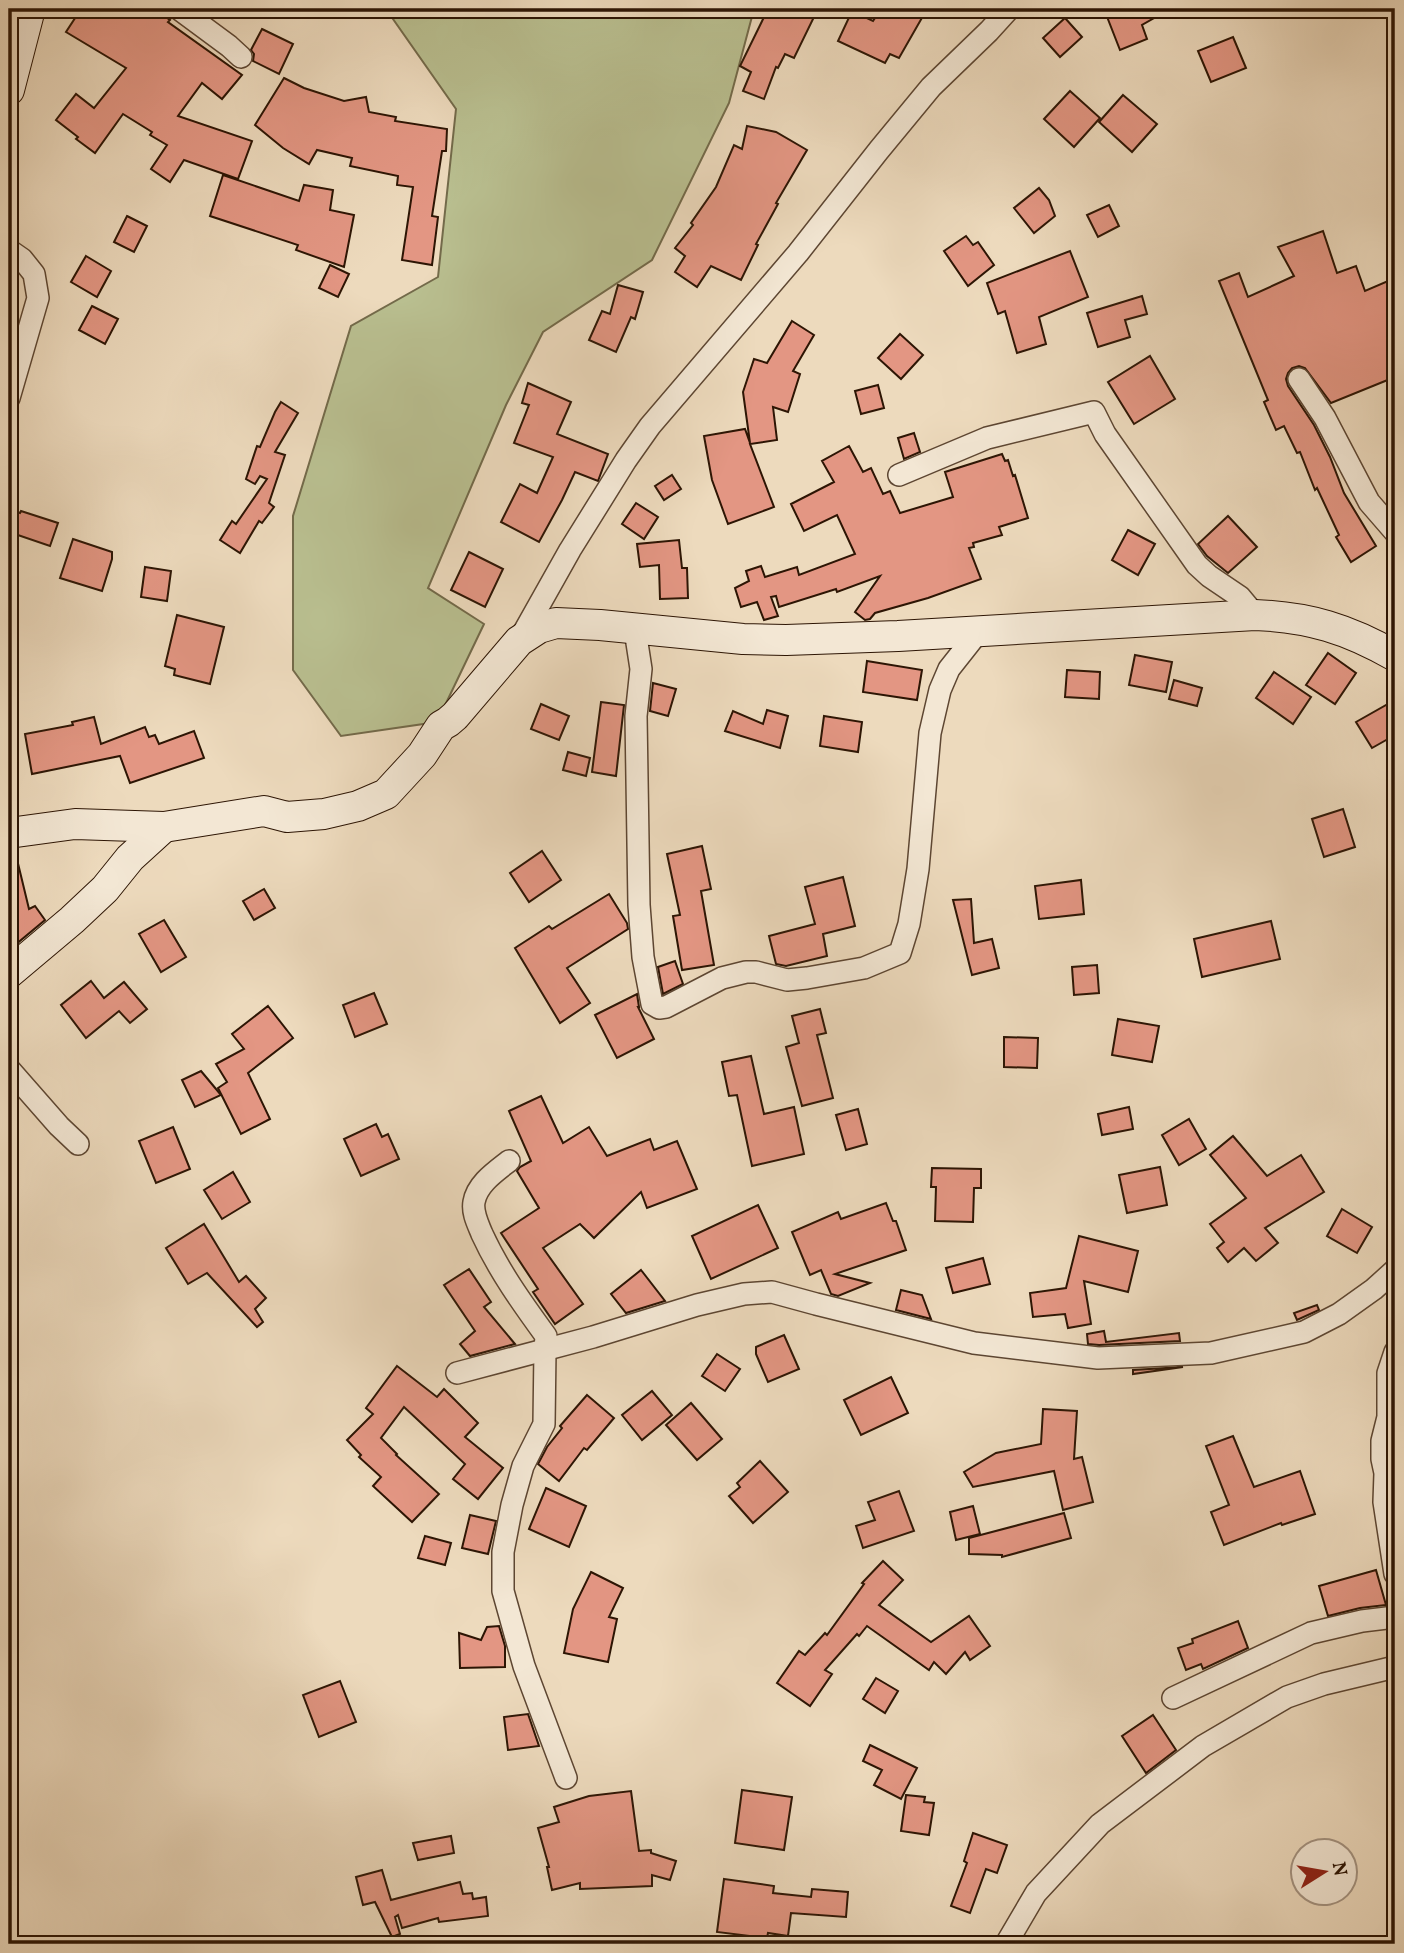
<svg xmlns="http://www.w3.org/2000/svg" width="1404" height="1953" font-family="Vollkorn,serif">
  <style>
    .green { fill: #b9bf90; stroke: #736a4a; stroke-width: 2 }
    .building { fill: #e39683; stroke: #2d1504; stroke-width: 2 }
    .lines { fill: none; stroke-linecap: round; stroke-linejoin: round }
    .street-casing { stroke: #5d4632; stroke-width: 24 }
    .secondary-casing { stroke: #2d1504; stroke-width: 32 }
    .street { stroke: #f3e7d4; stroke-width: 21 }
    .secondary { stroke: #f3e7d4; stroke-width: 30 }
  </style>
  <rect width="100%" height="100%" fill="#eddabd"/>
  <filter id="stains"><feTurbulence type="fractalNoise" baseFrequency=".00286" numOctaves="4"/><feColorMatrix values="0 0 0 0 .2 0 0 0 0 .09 0 0 0 0 .02 0 0 0 .5 -.17"/></filter>
  <radialGradient id="worn" r=".72"><stop offset=".6" stop-color="#630" stop-opacity="0"/><stop offset="1" stop-color="#630" stop-opacity=".3"/></radialGradient>
  <polygon class="green" points="386,9 754,9 729,103 652,260 543,332 506,405 428,588 484,624 437,722 341,736 293,670 293,516 351,326 438,277 456,109"/>
  <g class="building">
    <polygon points="81,9 154,9 170,20 168,22 242,75 222,99 202,83 178,116 252,141 238,179 184,160 170,182 151,169 167,145 150,135 152,132 123,114 95,153 76,139 78,137 56,120 76,94 94,108 126,68 66,32"/>
    <polygon points="768,9 798,9 814,17 794,58 785,54 778,68 776,67 764,99 743,91 751,72 740,66"/>
    <polygon points="881,9 927,9 899,58 890,54 885,63 838,41 852,11 873,21"/>
    <polygon points="1104,9 1170,9 1142,25 1147,39 1120,50"/>
    <polygon points="1065,18 1082,37 1060,57 1043,38"/>
    <polygon points="262,29 293,44 279,74 253,61 254,54 251,50"/>
    <polygon points="1233,37 1246,68 1211,82 1198,51"/>
    <polygon points="284,78 304,88 344,101 366,97 369,112 396,117 395,121 447,129 446,151 442,151 432,216 438,217 432,265 402,260 413,187 397,185 398,176 350,166 352,158 317,150 309,164 283,148 255,125"/>
    <polygon points="1070,91 1100,118 1074,147 1044,119"/>
    <polygon points="1123,95 1157,124 1132,152 1099,122"/>
    <polygon points="747,126 776,132 807,150 776,203 778,204 756,244 758,245 741,280 711,266 697,287 675,272 685,256 675,248 693,225 691,223 716,187 734,145 742,149"/>
    <polygon points="223,175 299,201 304,185 333,190 330,210 354,215 344,267 296,250 298,245 210,216"/>
    <polygon points="1039,188 1049,200 1055,216 1034,233 1014,208"/>
    <polygon points="1109,205 1119,226 1098,237 1087,215"/>
    <polygon points="127,216 147,226 134,252 114,242"/>
    <polygon points="1323,231 1337,273 1356,266 1365,291 1395,278 1395,377 1331,403 1305,368 1299,366 1292,368 1288,373 1286,379 1288,386 1314,425 1330,457 1344,493 1376,546 1351,562 1336,537 1339,535 1317,488 1315,490 1300,452 1297,453 1284,426 1276,430 1264,402 1268,400 1219,281 1239,273 1248,297 1294,276 1278,247"/>
    <polygon points="966,236 973,245 978,242 994,265 968,286 944,251"/>
    <polygon points="1070,251 1088,297 1039,317 1046,344 1017,353 1005,311 998,314 987,283"/>
    <polygon points="86,256 111,271 97,297 71,282"/>
    <polygon points="330,265 349,274 338,297 319,288"/>
    <polygon points="618,285 643,292 635,319 631,317 616,352 589,340 602,311 610,314"/>
    <polygon points="1142,296 1147,314 1125,320 1130,337 1098,347 1087,313"/>
    <polygon points="92,306 118,319 105,344 79,330"/>
    <polygon points="792,321 814,335 793,371 800,374 788,412 773,407 777,440 750,444 774,507 728,524 712,480 704,436 745,429 750,443 743,392 754,359 767,363"/>
    <polygon points="900,334 923,355 901,379 878,358"/>
    <polygon points="1150,356 1175,399 1134,424 1108,382"/>
    <polygon points="528,383 571,402 557,434 608,454 598,481 575,472 562,500 539,542 501,522 520,484 537,493 553,457 514,443 529,405 522,403"/>
    <polygon points="878,385 884,408 861,414 855,391"/>
    <polygon points="281,402 298,413 275,452 285,455 269,503 274,507 262,523 259,521 240,553 220,540 232,521 236,524 267,479 260,476 255,484 246,479 257,446 260,447 275,412"/>
    <polygon points="914,433 920,452 904,459 898,438"/>
    <polygon points="849,446 863,472 871,468 883,494 890,491 900,513 953,497 945,472 1002,454 1005,461 1008,460 1013,476 1015,475 1028,518 999,527 1002,535 973,543 974,547 969,548 981,579 928,598 875,613 870,619 865,620 855,612 880,576 837,592 836,589 779,607 776,596 771,597 778,616 764,620 757,602 741,607 735,588 749,581 746,571 761,566 765,577 797,567 799,575 855,554 837,515 804,531 791,504 834,482 822,461"/>
    <polygon points="672,475 681,489 664,500 655,486"/>
    <polygon points="636,503 658,517 644,539 622,524"/>
    <polygon points="9,509 20,513 21,511 58,523 50,546 9,532"/>
    <polygon points="1228,516 1257,547 1228,573 1207,556 1198,544"/>
    <polygon points="1128,530 1155,544 1138,575 1112,560"/>
    <polygon points="73,539 112,552 112,559 102,591 60,578"/>
    <polygon points="679,540 682,568 687,568 688,598 660,599 659,565 640,567 637,544"/>
    <polygon points="469,552 503,569 485,607 451,590"/>
    <polygon points="145,567 171,571 167,601 141,597"/>
    <polygon points="177,615 224,627 210,684 174,675 175,669 165,666"/>
    <polygon points="1328,653 1356,673 1335,704 1306,685"/>
    <polygon points="1135,655 1172,662 1166,692 1129,685"/>
    <polygon points="867,661 922,670 917,700 863,692"/>
    <polygon points="1067,670 1100,672 1099,699 1065,697"/>
    <polygon points="1274,672 1311,697 1293,724 1256,698"/>
    <polygon points="1174,680 1202,688 1197,706 1169,699"/>
    <polygon points="653,683 676,689 668,716 650,711"/>
    <polygon points="1395,700 1395,735 1372,748 1356,722"/>
    <polygon points="601,702 624,705 616,776 592,772"/>
    <polygon points="541,704 569,716 559,740 531,729"/>
    <polygon points="767,710 788,716 780,748 725,731 733,711 763,724"/>
    <polygon points="824,716 862,722 858,752 820,746"/>
    <polygon points="94,717 101,744 145,727 149,737 155,735 159,744 194,731 204,758 130,783 120,756 32,774 25,734 73,725 72,722"/>
    <polygon points="568,752 590,758 586,776 563,770"/>
    <polygon points="1343,809 1355,847 1324,857 1312,819"/>
    <polygon points="702,846 711,889 701,891 714,965 682,970 673,916 680,915 667,854"/>
    <polygon points="15,851 29,909 35,906 45,920 9,950 9,852"/>
    <polygon points="542,851 561,880 529,902 510,873"/>
    <polygon points="843,877 855,926 823,934 827,956 786,966 776,964 769,936 815,924 805,887"/>
    <polygon points="1081,880 1084,914 1039,919 1035,886"/>
    <polygon points="264,889 275,908 254,920 243,901"/>
    <polygon points="609,894 627,923 628,929 567,968 590,1003 560,1023 515,948 549,926 552,929"/>
    <polygon points="971,899 974,943 992,939 999,968 972,975 953,900"/>
    <polygon points="164,920 186,957 161,972 139,934"/>
    <polygon points="1271,921 1280,959 1202,977 1194,939"/>
    <polygon points="675,961 683,984 663,994 658,967"/>
    <polygon points="1097,965 1099,993 1074,995 1072,967"/>
    <polygon points="91,981 104,998 124,982 147,1009 130,1023 119,1011 86,1038 61,1005"/>
    <polygon points="374,993 387,1024 355,1037 343,1005"/>
    <polygon points="637,994 639,1007 638,1007 654,1039 617,1058 595,1015"/>
    <polygon points="268,1006 293,1038 248,1073 270,1119 241,1134 218,1088 227,1082 216,1064 244,1049 232,1034"/>
    <polygon points="820,1009 826,1033 817,1035 833,1098 802,1106 786,1047 799,1043 792,1016"/>
    <polygon points="1118,1019 1159,1026 1152,1062 1112,1055"/>
    <polygon points="1004,1037 1038,1038 1037,1068 1004,1067"/>
    <polygon points="751,1056 764,1114 794,1107 804,1154 752,1166 737,1095 729,1096 722,1062"/>
    <polygon points="201,1071 221,1095 195,1107 182,1080"/>
    <polygon points="541,1096 563,1143 589,1127 607,1156 650,1139 654,1150 677,1141 697,1189 647,1208 641,1192 594,1238 580,1224 543,1248 583,1304 555,1324 533,1292 538,1289 501,1233 539,1208 517,1171 520,1167 531,1161 509,1111"/>
    <polygon points="1129,1107 1133,1129 1102,1135 1098,1114"/>
    <polygon points="858,1109 867,1144 846,1150 836,1115"/>
    <polygon points="1189,1119 1206,1149 1179,1165 1162,1135"/>
    <polygon points="376,1124 382,1137 388,1134 399,1159 361,1176 344,1139"/>
    <polygon points="173,1127 190,1169 156,1183 139,1141"/>
    <polygon points="1233,1136 1267,1176 1301,1155 1324,1192 1265,1228 1278,1243 1256,1261 1244,1248 1228,1262 1217,1248 1224,1242 1210,1224 1246,1198 1210,1155"/>
    <polygon points="1160,1167 1167,1205 1127,1213 1119,1175"/>
    <polygon points="932,1168 981,1169 981,1188 974,1188 973,1222 935,1221 936,1187 931,1187"/>
    <polygon points="233,1172 250,1202 222,1219 204,1190"/>
    <polygon points="886,1203 893,1221 896,1221 906,1250 835,1274 870,1283 838,1296 831,1294 821,1270 810,1275 792,1232 838,1212 841,1219"/>
    <polygon points="758,1205 778,1248 711,1279 692,1236"/>
    <polygon points="1342,1209 1372,1227 1357,1253 1327,1236"/>
    <polygon points="204,1224 239,1282 246,1276 266,1298 255,1309 263,1322 257,1327 207,1273 188,1284 166,1248"/>
    <polygon points="1079,1236 1138,1251 1128,1292 1084,1281 1091,1324 1068,1328 1065,1314 1033,1317 1030,1293 1066,1288"/>
    <polygon points="983,1258 990,1284 953,1293 946,1268"/>
    <polygon points="469,1269 491,1302 484,1307 515,1344 470,1356 460,1344 475,1331 444,1285"/>
    <polygon points="641,1270 665,1301 626,1313 611,1294"/>
    <polygon points="901,1290 922,1295 931,1319 896,1310"/>
    <polygon points="1317,1305 1319,1310 1297,1320 1294,1313"/>
    <polygon points="1104,1331 1106,1342 1179,1333 1180,1341 1099,1345 1088,1344 1087,1334"/>
    <polygon points="784,1335 799,1369 768,1382 756,1354 756,1347"/>
    <polygon points="717,1354 740,1369 725,1391 702,1376"/>
    <polygon points="397,1366 437,1397 444,1389 478,1423 465,1437 503,1468 478,1499 453,1479 465,1464 404,1407 381,1438 397,1454 396,1455 439,1494 412,1522 373,1486 381,1477 359,1457 361,1455 347,1440 373,1414 366,1408"/>
    <polygon points="1183,1367 1133,1374 1133,1370"/>
    <polygon points="891,1377 908,1413 861,1435 844,1400"/>
    <polygon points="652,1391 672,1415 642,1440 622,1415"/>
    <polygon points="587,1395 614,1418 587,1450 584,1448 559,1481 538,1464 547,1447 562,1428 560,1426"/>
    <polygon points="691,1403 722,1439 697,1460 666,1425"/>
    <polygon points="1043,1409 1077,1411 1074,1459 1082,1457 1093,1502 1063,1510 1054,1471 973,1487 964,1472 996,1453 1041,1444"/>
    <polygon points="1233,1436 1254,1487 1300,1471 1315,1514 1282,1525 1281,1523 1224,1545 1211,1512 1229,1505 1206,1446"/>
    <polygon points="760,1461 788,1492 753,1523 729,1496 740,1487 737,1483"/>
    <polygon points="546,1488 586,1506 569,1547 529,1529"/>
    <polygon points="899,1491 914,1531 863,1548 856,1526 875,1520 868,1502"/>
    <polygon points="973,1506 980,1534 956,1540 950,1512"/>
    <polygon points="1064,1513 1071,1538 1002,1557 1002,1555 969,1554 969,1538"/>
    <polygon points="470,1515 496,1521 488,1554 462,1548"/>
    <polygon points="425,1536 451,1543 445,1565 418,1558"/>
    <polygon points="883,1561 903,1580 879,1605 931,1642 969,1616 990,1646 970,1660 965,1652 946,1674 934,1662 929,1670 867,1626 859,1636 857,1634 825,1670 832,1674 810,1706 777,1683 799,1651 805,1655 825,1633 827,1635 864,1584 862,1583"/>
    <polygon points="1376,1570 1386,1605 1360,1608 1328,1616 1319,1586"/>
    <polygon points="591,1572 623,1588 609,1617 617,1619 608,1662 564,1653 573,1609"/>
    <polygon points="1238,1621 1248,1648 1203,1669 1201,1664 1186,1670 1178,1648 1193,1643 1192,1639"/>
    <polygon points="499,1626 505,1646 505,1667 460,1668 459,1633 481,1640 487,1627"/>
    <polygon points="876,1678 898,1691 885,1713 863,1699"/>
    <polygon points="340,1681 356,1722 319,1737 303,1695"/>
    <polygon points="528,1714 539,1746 508,1750 504,1717"/>
    <polygon points="1153,1715 1176,1750 1146,1773 1122,1736"/>
    <polygon points="870,1745 917,1768 901,1799 874,1785 882,1770 863,1761"/>
    <polygon points="742,1790 792,1797 784,1850 735,1843"/>
    <polygon points="631,1791 639,1851 651,1850 651,1853 676,1861 670,1880 652,1875 652,1886 580,1889 580,1883 552,1890 547,1867 549,1867 538,1828 559,1822 554,1807 589,1796"/>
    <polygon points="906,1795 925,1797 924,1802 934,1803 929,1835 901,1831"/>
    <polygon points="973,1833 1007,1845 997,1873 986,1869 970,1913 951,1906 967,1863 964,1861"/>
    <polygon points="451,1836 454,1853 418,1860 413,1843"/>
    <polygon points="382,1870 391,1900 460,1882 463,1894 472,1893 473,1899 486,1897 488,1916 439,1922 438,1918 402,1928 398,1915 395,1917 400,1934 392,1937 375,1902 363,1905 356,1877"/>
    <polygon points="724,1879 774,1886 773,1893 811,1897 812,1889 848,1892 846,1917 791,1913 788,1936 768,1933 767,1938 717,1932"/>
  </g>
  <g class="lines">
    <g class="street-casing">
      <g id="street">
        <polyline points="179,9 229,46 241,57"/>
        <polyline points="9,250 22,259 34,274 38,298 9,398"/>
        <polyline points="1299,379 1325,418 1369,502 1395,532"/>
        <polyline points="899,475 987,438 1094,412 1105,434 1197,565 1209,576 1240,597 1255,615"/>
        <polyline points="635,630 641,669 636,716 639,905 643,957 652,1004 659,1008 666,1007 722,978 746,972 756,972 787,980 807,978 864,968 900,953 909,924 918,869 930,733 940,690 949,669 979,631"/>
        <polyline points="520,639 570,550 626,460 650,426 798,253 879,150 931,87 989,31 1009,9"/>
        <polyline points="9,1069 59,1126 78,1144"/>
        <path d="M509,1161C495,1172 477,1184 474,1202C472,1213 478,1224 482,1234C499,1271 522,1303 546,1336L545,1350L544,1424L523,1466L512,1505L503,1552V1591L524,1666L566,1778"/>
        <polyline points="1395,1352 1388,1373 1388,1417 1382,1441 1382,1459 1385,1473 1384,1502 1395,1574"/>
        <polyline points="457,1373 593,1337 697,1305 744,1294 772,1292 816,1304 974,1343 1098,1358 1211,1353 1304,1332 1339,1314 1374,1289 1395,1270"/>
        <polyline points="1173,1698 1311,1633 1362,1621 1395,1617"/>
        <polyline points="1006,1944 1036,1893 1100,1824 1203,1746 1287,1697 1324,1684 1395,1667"/>
      </g>
    </g>
    <g class="secondary-casing">
      <g id="secondary">
        <polyline points="9,90 30,9"/>
        <path d="M9,833L75,824L164,827L264,811L287,817L324,814L358,806L386,794L422,755L441,726L448,722L455,716L519,641L539,628L556,623L600,625L743,639L786,640L898,636L1255,615C1309,617 1348,629 1395,656"/>
        <polyline points="9,973 72,920 105,889 130,858 164,827"/>
      </g>
    </g>
    <use href="#street" class="street"/>
    <use href="#secondary" class="secondary"/>
  </g>
  <rect width="1404" height="1953" fill="none" stroke="#eddabd" stroke-width="35"/>
  <rect x="10" y="10" width="1383" height="1932" fill="none" stroke="#2d1504" stroke-width="3.5"/>
  <rect x="18" y="18" width="1369" height="1918" fill="none" stroke="#2d1504" stroke-width="2"/>
  <g transform="translate(1324 1872) rotate(79)"><circle r="33" fill="#f3e7d4" stroke="#a49381" stroke-width="2"/>
  <path d="M0-5L12 26L0 18L-12 26Z" fill="#8f2418"/>
  <text y="-10" font-size="19" font-weight="bold" text-anchor="middle" fill="#2d1504">N</text>
  </g>
  <rect width="100%" height="100%" filter="url(#stains)"/>
  <rect width="100%" height="100%" fill="url(#worn)"/>
</svg>
